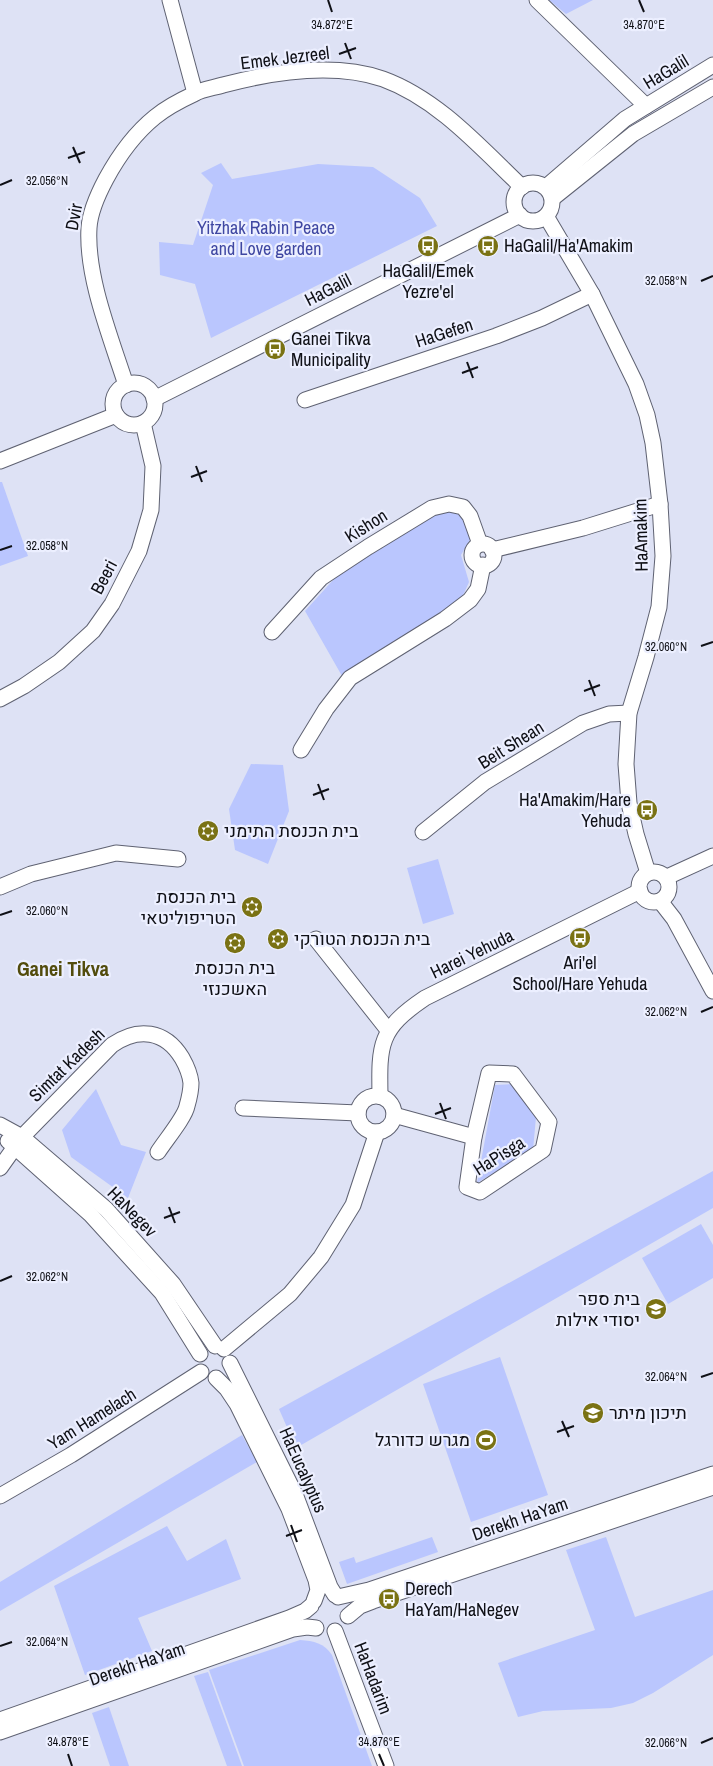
<svg xmlns="http://www.w3.org/2000/svg" width="713" height="1766" font-family="'Archivo Narrow',Heebo,sans-serif">
  <style>
    .green { fill: #bac6fe }
    .lines { fill: none; stroke-linecap: round; stroke-linejoin: round }
    .minor-casing { stroke: #5f6272; stroke-width: 17 }
    .minor { stroke: #fff; stroke-width: 15 }
    .ticks { fill: none; stroke: #0f1016; stroke-width: 2 }
    .labels { text-anchor: middle; stroke-width: 4.5; stroke-linejoin: round; paint-order: stroke }
    .street-label { font-size: 18px; fill: #0f1016; stroke: #ecefff }
    .park-label { font-size: 18px; fill: #3f47a2; stroke: #ecefff }
    .poi-label { font-size: 18px; fill: #0f1016; stroke: #ecefff; text-anchor: start }
    .quarter-label { font-size: 20px; font-weight: bold; fill: #524c0d; stroke: #ecefff }
    .ticks-label { font-size: 12px; text-anchor: middle; fill: #0f1016; stroke: #ecefff; stroke-width: 4.5; stroke-linejoin: round; paint-order: stroke }
  </style>
  <rect width="100%" height="100%" fill="#dee2f5"/>
  <g class="green">
    <polygon points="549,0 593,0 566,14"/>
    <polygon points="221,163 232,179 318,164 373,167 420,198 437,226 211,338 195,284 160,275 159,242 193,245 213,185 201,173"/>
    <polygon points="0,482 2,482 28,556 0,566"/>
    <polygon points="451,510 463,516 471,538 461,555 469,582 462,598 417,629 342,676 305,611 334,579 363,557 435,513"/>
    <polygon points="251,764 283,765 289,811 268,864 235,850 229,809"/>
    <polygon points="438,859 454,914 423,924 407,868"/>
    <polygon points="513,1084 536,1117 533,1150 477,1183 495,1085"/>
    <polygon points="96,1089 121,1145 146,1152 128,1198 71,1157 62,1130"/>
    <polygon points="713,1171 713,1208 296,1448 279,1409"/>
    <polygon points="701,1224 713,1245 713,1278 668,1304 642,1258"/>
    <polygon points="500,1357 548,1495 471,1522 423,1384"/>
    <polygon points="242,1435 257,1462 0,1611 0,1582"/>
    <polygon points="167,1526 187,1561 226,1539 241,1579 138,1618 152,1651 85,1675 54,1586"/>
    <polygon points="432,1537 438,1552 347,1584 339,1562 354,1557 356,1563"/>
    <polygon points="606,1537 635,1617 713,1590 713,1655 653,1693 633,1703 611,1708 543,1711 518,1717 498,1663 595,1630 566,1550"/>
    <path d="M300,1640C314,1641 324,1643 332,1655L372,1766H244L209,1670Z"/>
    <polygon points="208,1672 242,1766 227,1766 194,1676"/>
    <polygon points="109,1707 129,1766 110,1766 92,1713"/>
  </g>
  <g class="lines">
    <g class="minor-casing">
      <g id="minor">
        <polyline points="170,0 195,93"/>
        <polyline points="537,0 646,106"/>
        <circle cx="533" cy="202" r="19"/>
        <polyline points="546,187 625,119 713,65"/>
        <polyline points="553,198 633,134 713,87"/>
        <polyline points="546,216 592,294 636,384 647,415 653,443 660,504 663,556 659,607 646,657 629,713 626,764 629,803 636,834 648,873"/>
        <circle cx="134" cy="404" r="21"/>
        <path d="M126,385C111,338 86,277 89,228C90,211 98,194 106,179C119,155 134,134 155,117C166,108 181,100 194,94C202,89 213,88 223,85C272,72 333,62 383,79C438,99 480,147 522,187"/>
        <polyline points="154,399 520,215"/>
        <polyline points="305,400 496,336 542,318 592,294"/>
        <polyline points="0,461 116,415"/>
        <circle cx="483" cy="555" r="11"/>
        <polyline points="492,550 583,528 660,504"/>
        <polyline points="272,632 321,578 368,547 432,508 449,504 463,507 470,516 480,544"/>
        <polyline points="0,699 24,686 59,662 93,631 112,604 139,551 151,510 153,466 143,423"/>
        <polyline points="301,750 326,709 350,678 445,619 470,600 478,589 483,565"/>
        <polyline points="423,832 485,782 583,723 609,714 629,713"/>
        <circle cx="654" cy="887" r="15"/>
        <polyline points="667,877 713,856"/>
        <polyline points="0,887 31,874 116,853 178,859"/>
        <polyline points="660,901 674,919 713,991"/>
        <polyline points="316,939 388,1030"/>
        <polygon points="489,1073 513,1074 549,1122 543,1150 480,1192 467,1187 474,1137"/>
        <path d="M380,1096C379,1044 379,1029 425,998L640,891"/>
        <circle cx="376" cy="1114" r="18"/>
        <polyline points="243,1108 358,1113"/>
        <polyline points="394,1115 474,1137"/>
        <polyline points="0,1125 22,1137 106,1209 173,1284 215,1346"/>
        <polyline points="8,1141 91,1215 162,1293 200,1354"/>
        <path d="M0,1168L22,1137L112,1045C138,1027 165,1030 182,1058C186,1065 190,1074 191,1083C191,1090 189,1099 187,1106C185,1117 165,1141 158,1152"/>
        <polyline points="224,1349 290,1294 321,1257 353,1205 377,1132"/>
        <polyline points="230,1363 295,1494 330,1587 335,1595"/>
        <polyline points="216,1378 227,1389 237,1404 289,1509 316,1580 318,1590 314,1601"/>
        <polyline points="0,1496 71,1455 201,1372"/>
        <polyline points="338,1597 369,1590 713,1474"/>
        <polyline points="348,1616 360,1606 373,1601 713,1487"/>
        <polyline points="335,1631 386,1766"/>
        <polyline points="0,1720 289,1618 305,1611 311,1606"/>
        <polyline points="0,1732 293,1629 307,1627 316,1628"/>
      </g>
    </g>
    <use href="#minor" class="minor"/>
  </g>
  <path class="ticks" d="M328,0L332,12M639,0L644,12M345,43L351,59M339,54L356,48M73,147L80,163M68,158L85,152M0,185L12,180M701,281L713,276M467,362L473,378M462,373L478,367M196,466L202,482M191,477L207,471M0,550L12,546M701,646L713,642M589,680L595,696M584,691L600,685M318,784L324,800M313,795L329,789M0,915L12,911M701,1012L713,1007M440,1103L446,1119M435,1114L451,1108M169,1207L175,1223M164,1218L180,1212M0,1281L12,1276M701,1377L713,1373M562,1421L569,1437M557,1432L574,1426M291,1525L297,1542M286,1536L302,1530M0,1646L12,1642M701,1743L713,1738M68,1754L72,1766M379,1754L384,1766"/>
  <defs>
    <g id="bus-disc" transform="scale(1.125)"><circle r="9.5" fill="#7a7214" stroke="#ecefff"/><path d="M-5-6H5V4H4V6H2V4H-2V6H-4V4H-5ZM-3.5-4V0h7V-4ZM-3.5 1.2v1.5H-2V1.2ZM2 1.2v1.5H3.5V1.2Z" fill="#fff"/></g>
    <g id="synagogue-disc" transform="scale(1.125)"><circle r="9.5" fill="#7a7214" stroke="#ecefff"/><path d="M0-6.5L5.6 3.2H-5.6ZM0 6.5L5.6-3.2H-5.6Z" fill="#fff"/></g>
    <g id="school-disc" transform="scale(1.125)"><circle r="9.5" fill="#7a7214" stroke="#ecefff"/><path d="M0-5L7-2L0 1L-7-2ZM-4 1L0 2.5L4 1V4Q0 6-4 4Z" fill="#fff"/></g>
    <g id="stadium-disc" transform="scale(1.125)"><circle r="9.5" fill="#7a7214" stroke="#ecefff"/><path d="M0-5a6.5 5 0 1 0 0 10a6.5 5 0 1 0 0-10ZM-3.5-1.8h7v3.6h-7Z" fill="#fff"/></g>
  </defs>
  <g fill-rule="evenodd">
    <use href="#bus-disc" x="428" y="246"/>
    <use href="#bus-disc" x="488" y="246"/>
    <use href="#bus-disc" x="275" y="349"/>
    <use href="#bus-disc" x="647" y="810"/>
    <use href="#synagogue-disc" x="208" y="831"/>
    <use href="#synagogue-disc" x="252" y="907"/>
    <use href="#bus-disc" x="580" y="938"/>
    <use href="#synagogue-disc" x="278" y="939"/>
    <use href="#synagogue-disc" x="235" y="943"/>
    <use href="#school-disc" x="656" y="1309"/>
    <use href="#school-disc" x="593" y="1413"/>
    <use href="#stadium-disc" x="486" y="1440"/>
    <use href="#bus-disc" x="389" y="1599"/>
  </g>
  <g class="labels">
    <g class="street-label">
      <text transform="translate(285 58) rotate(-7)" y="6">Emek Jezreel</text>
      <text transform="translate(666 72) rotate(-31)" y="6">HaGalil</text>
      <text transform="translate(74 217) rotate(-80)" y="6">Dvir</text>
      <text transform="translate(328 290) rotate(-27)" y="6">HaGalil</text>
      <text transform="translate(444 333) rotate(-18)" y="6">HaGefen</text>
      <text transform="translate(366 526) rotate(-32)" y="6">Kishon</text>
      <text transform="translate(641 535) rotate(-91)" y="6">HaAmakim</text>
      <text transform="translate(104 577) rotate(-62)" y="6">Beeri</text>
      <text transform="translate(511 745) rotate(-32)" y="6">Beit Shean</text>
      <text transform="translate(472 954) rotate(-26)" y="6">Harei Yehuda</text>
      <text transform="translate(67 1065) rotate(-44)" y="6">Simtat Kadesh</text>
      <text transform="translate(499 1156) rotate(-32)" y="6">HaPisga</text>
      <text transform="translate(132 1212) rotate(46)" y="6">HaNegev</text>
      <text transform="translate(92 1419) rotate(-32)" y="6">Yam Hamelach</text>
      <text transform="translate(303 1470) rotate(66)" y="6">HaEucalyptus</text>
      <text transform="translate(520 1519) rotate(-19)" y="6">Derekh HaYam</text>
      <text transform="translate(137 1664) rotate(-19)" y="6">Derekh HaYam</text>
      <text transform="translate(373 1678) rotate(69)" y="6">HaHadarim</text>
    </g>
    <g class="park-label">
      <text x="266" y="234">Yitzhak Rabin Peace<tspan x="266" dy="21">and Love garden</tspan></text>
    </g>
    <g class="poi-label">
      <text x="504" y="252">HaGalil/Ha'Amakim</text>
      <text x="428" y="277" text-anchor="middle">HaGalil/Emek<tspan x="428" dy="21">Yezre'el</tspan></text>
      <text x="291" y="345">Ganei Tikva<tspan x="291" dy="21">Municipality</tspan></text>
      <text x="631" y="806" text-anchor="end">Ha'Amakim/Hare<tspan x="631" dy="21">Yehuda</tspan></text>
      <text x="224" y="837">בית הכנסת התימני</text>
      <text x="236" y="903" text-anchor="end">בית הכנסת<tspan x="236" dy="21">הטריפוליטאי</tspan></text>
      <text x="294" y="945">בית הכנסת הטורקי</text>
      <text x="580" y="969" text-anchor="middle">Ari'el<tspan x="580" dy="21">School/Hare Yehuda</tspan></text>
      <text x="235" y="974" text-anchor="middle">בית הכנסת<tspan x="235" dy="21">האשכנזי</tspan></text>
      <text x="640" y="1305" text-anchor="end">בית ספר<tspan x="640" dy="21">יסודי אילות</tspan></text>
      <text x="609" y="1419">תיכון מיתר</text>
      <text x="470" y="1446" text-anchor="end">מגרש כדורגל</text>
      <text x="405" y="1595">Derech<tspan x="405" dy="21">HaYam/HaNegev</tspan></text>
    </g>
    <g class="quarter-label">
      <text x="63" y="976">Ganei Tikva</text>
    </g>
  </g>
  <g class="ticks-label">
    <text x="332" y="29">34.872°E</text>
    <text x="644" y="29">34.870°E</text>
    <text x="47" y="185">32.056°N</text>
    <text x="666" y="285">32.058°N</text>
    <text x="47" y="550">32.058°N</text>
    <text x="666" y="651">32.060°N</text>
    <text x="47" y="915">32.060°N</text>
    <text x="666" y="1016">32.062°N</text>
    <text x="47" y="1281">32.062°N</text>
    <text x="666" y="1381">32.064°N</text>
    <text x="47" y="1646">32.064°N</text>
    <text x="68" y="1746">34.878°E</text>
    <text x="379" y="1746">34.876°E</text>
    <text x="666" y="1747">32.066°N</text>
  </g>
</svg>
